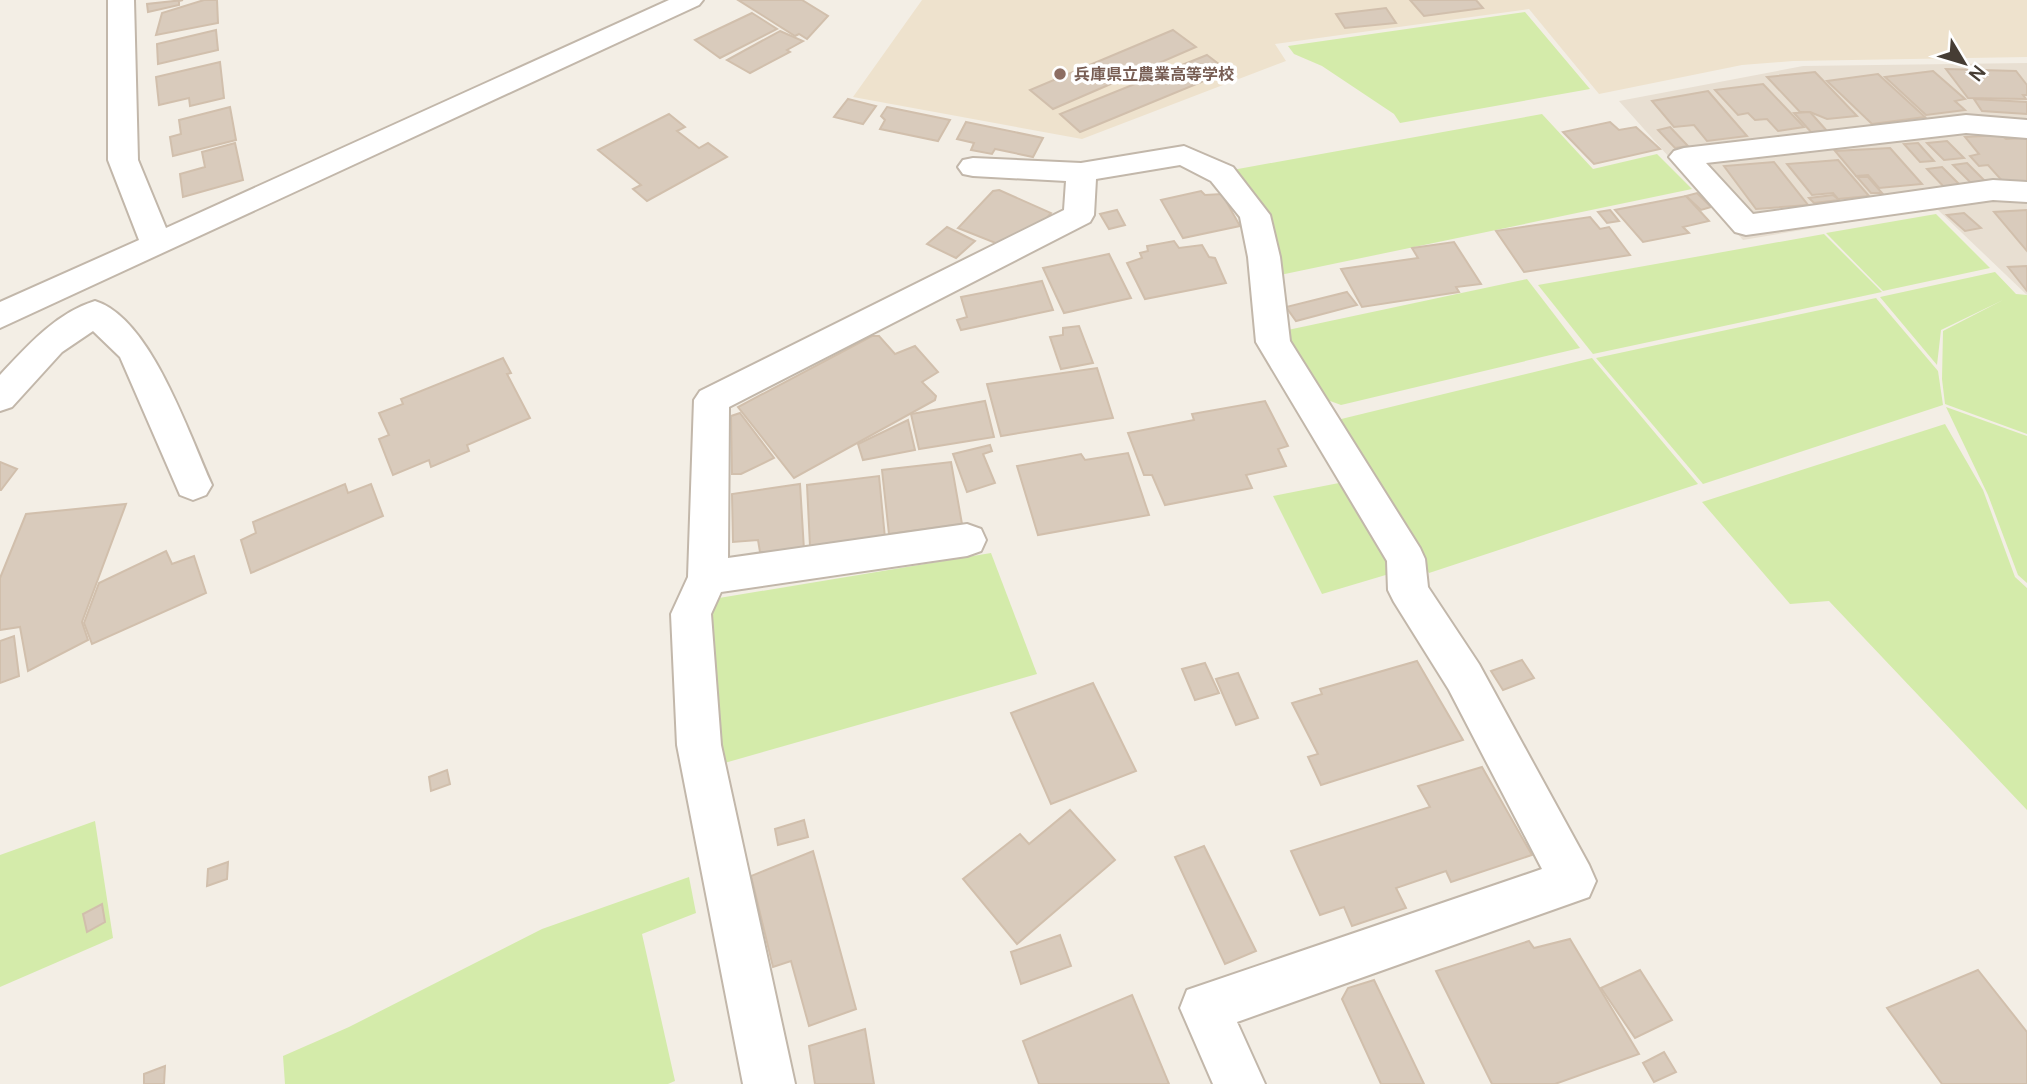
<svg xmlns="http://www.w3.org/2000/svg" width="2027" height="1084" font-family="Manrope,'Noto Sans JP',sans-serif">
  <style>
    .residential { fill: #e8dfd2 }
    .education { fill: #eee2cd }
    .green { fill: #d4ebaa }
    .building { fill: #d9cbbc; stroke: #d1bfac; stroke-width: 2 }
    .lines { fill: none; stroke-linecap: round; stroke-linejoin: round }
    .minor-casing { stroke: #c2b7aa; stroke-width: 4 }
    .minor { fill: #fff; fill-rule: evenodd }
    .education-dot { fill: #8d6e63; stroke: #fff; stroke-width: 2.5 }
    .labels { text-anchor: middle; stroke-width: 7; stroke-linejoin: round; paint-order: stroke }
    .far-education-label { font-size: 16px; font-weight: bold; fill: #785e54; stroke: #fff; text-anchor: start }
  </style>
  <rect width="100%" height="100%" fill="#f3eee5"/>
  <polygon class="residential" points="2027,63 2027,295 1938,210 1891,215 1743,240 1619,101 1803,66"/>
  <polygon class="education" points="922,0 2027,0 2027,57 1793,61 1742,65 1599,94 1529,9 1275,44 1286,61 1082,139 853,97"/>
  <g class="green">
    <polygon points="1525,12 1590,89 1400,123 1394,114 1322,66 1294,54 1288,46"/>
    <polygon points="1542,114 1593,169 1657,154 1692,189 1280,275 1227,171"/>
    <polygon points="1936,214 1990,268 1883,291 1826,233"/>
    <polygon points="1824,234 1882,292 1593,354 1538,285"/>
    <polygon points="1995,272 2016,294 2027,295 2027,434 1945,404 1942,379 1943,331 2003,300 1941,330 1937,365 1880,297"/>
    <polygon points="1527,279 1580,348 1341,405 1322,398 1283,331"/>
    <polygon points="1876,298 1938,371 1943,405 1703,484 1596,358"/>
    <polygon points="1592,358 1698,484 1429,573 1333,421"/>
    <polygon points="1946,407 2027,436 2027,583 2018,575 1988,495"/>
    <polygon points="1945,424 1983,490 2015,577 2027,588 2027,810 1829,601 1790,604 1702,502"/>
    <polygon points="1344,482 1395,563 1389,574 1322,594 1273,496"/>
    <polygon points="991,553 1037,674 721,764 704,656 713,599"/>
    <polygon points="95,821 113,938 0,987 0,855"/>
    <polygon points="689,877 696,913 642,934 675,1081 668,1084 285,1084 283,1056 349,1027 542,929"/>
  </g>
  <g class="building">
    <polygon points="183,0 179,1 179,5 148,12 147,4"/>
    <polygon points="204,0 217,0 218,23 156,35 162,13"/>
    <polygon points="738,0 802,0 828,16 807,39 799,34 795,36"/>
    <polygon points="1410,0 1476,0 1483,8 1424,16"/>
    <polygon points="1386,8 1396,23 1345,28 1336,14"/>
    <polygon points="752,13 777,29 720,58 695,40"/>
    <polygon points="216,30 218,50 158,64 157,44"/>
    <polygon points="1173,30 1196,47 1053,109 1030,90"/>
    <polygon points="780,31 803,41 787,50 790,52 750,73 727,60"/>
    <polygon points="1207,55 1228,71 1080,132 1060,114"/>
    <polygon points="220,62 224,98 190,106 189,98 159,105 156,77"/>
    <polygon points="1946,69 2016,71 2027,85 2027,95 2023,95 2026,99 1968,98"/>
    <polygon points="1933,71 1965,99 1955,101 1965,110 1926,115 1885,77"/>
    <polygon points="1815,72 1857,116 1827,119 1810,112 1800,112 1767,77"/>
    <polygon points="1878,74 1925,117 1872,124 1827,81"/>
    <polygon points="1763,84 1804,127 1778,131 1767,119 1755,120 1748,113 1738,115 1715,90"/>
    <polygon points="1708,91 1747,136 1707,141 1694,125 1674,127 1652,101"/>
    <polygon points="848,99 876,106 863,124 834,117"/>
    <polygon points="1974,99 2027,102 2027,114 1982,111"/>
    <polygon points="230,107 236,140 173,156 170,137 181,134 179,120"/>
    <polygon points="887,107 950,120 938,141 880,129 885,120 881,116"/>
    <polygon points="1810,112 1827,131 1811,132 1794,113"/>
    <polygon points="669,114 685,127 677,131 699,148 708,143 727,157 647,201 633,189 641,185 598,150"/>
    <polygon points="966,122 1043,138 1033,157 995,149 992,154 971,150 974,143 957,139"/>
    <polygon points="1610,122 1619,130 1636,127 1660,149 1594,164 1563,132"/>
    <polygon points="1670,127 1688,146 1675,148 1658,130"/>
    <polygon points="2001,135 2006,139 2027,138 2027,181 2005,184 1988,165 1979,166 1970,156 1979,154 1965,137"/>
    <polygon points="1947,141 1964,158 1944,160 1927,143"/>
    <polygon points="235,143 243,180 183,197 180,174 205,167 202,152"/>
    <polygon points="1918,143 1934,161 1920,162 1904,144"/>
    <polygon points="1890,148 1922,184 1879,188 1868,175 1856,176 1835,151"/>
    <polygon points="1838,160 1869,196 1838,199 1833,193 1812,195 1787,164"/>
    <polygon points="1774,162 1808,205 1756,209 1724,166"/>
    <polygon points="1967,163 1988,184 1974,186 1953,165"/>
    <polygon points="1942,167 1961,186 1945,188 1927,169"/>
    <polygon points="1857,177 1868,177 1882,193 1871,193"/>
    <polygon points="999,190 1051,213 1033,234 998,244 958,228 993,191"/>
    <polygon points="1201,191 1205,195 1222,194 1240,226 1183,238 1161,200"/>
    <polygon points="1697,193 1711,207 1701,210 1686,196"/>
    <polygon points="1833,195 1839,200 1814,203 1809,198"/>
    <polygon points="1686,196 1709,221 1683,227 1689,233 1643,242 1615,210"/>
    <polygon points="1117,210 1125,225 1109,229 1100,214"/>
    <polygon points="1610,210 1619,221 1607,223 1598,212"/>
    <polygon points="2027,210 2027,251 1994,212"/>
    <polygon points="1964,213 1981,228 1965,231 1947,215"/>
    <polygon points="1590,217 1600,229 1609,227 1630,255 1524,272 1496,231"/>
    <polygon points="947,227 975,241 956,258 927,244"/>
    <polygon points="1174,241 1179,248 1202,245 1209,257 1215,258 1226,283 1145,299 1127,263 1142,258 1140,253 1148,251 1147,246"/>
    <polygon points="1454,242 1481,284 1456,287 1459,292 1362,307 1341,269 1418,258 1412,248"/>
    <polygon points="1109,254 1131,298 1064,313 1043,268"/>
    <polygon points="2027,266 2027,291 2008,267"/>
    <polygon points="1042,281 1053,310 961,330 957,320 967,317 961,297"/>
    <polygon points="1347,292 1357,305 1296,321 1286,307"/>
    <polygon points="1079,326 1093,363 1061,369 1050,337 1063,335 1063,328"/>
    <polygon points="872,336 879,336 895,354 915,346 938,372 922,382 936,396 935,400 794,478 738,407"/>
    <polygon points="503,358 511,373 507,374 530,418 467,445 469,451 431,467 429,460 393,475 379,439 389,435 379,413 403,404 401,399"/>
    <polygon points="1097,368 1113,418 1001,436 987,384"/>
    <polygon points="985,401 994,437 919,449 911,414"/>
    <polygon points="1265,401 1288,446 1278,449 1286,466 1246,475 1252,488 1165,505 1152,475 1144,475 1128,433 1194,420 1192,414"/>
    <polygon points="740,413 774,458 741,474 732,474 731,416"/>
    <polygon points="908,420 915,450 863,460 858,444"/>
    <polygon points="990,445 992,451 983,454 995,483 967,492 953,454"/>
    <polygon points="1128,453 1149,515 1038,535 1017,466 1081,454 1085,460"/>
    <polygon points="0,462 17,469 1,490 0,490"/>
    <polygon points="951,462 962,524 889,534 882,470"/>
    <polygon points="879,476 885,538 810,546 807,485"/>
    <polygon points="345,484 348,493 371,484 383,516 251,573 241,540 256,533 253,522"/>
    <polygon points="800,484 804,550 769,555 760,552 758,540 733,542 732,494"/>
    <polygon points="126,504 82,622 88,640 28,671 20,627 0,630 0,578 26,514"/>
    <polygon points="166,551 172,564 194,556 206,593 92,644 84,623 99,583"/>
    <polygon points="14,636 19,676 0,683 0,641"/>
    <polygon points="1522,660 1534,678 1503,690 1491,671"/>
    <polygon points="1417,661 1463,740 1321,785 1308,757 1318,754 1292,703 1322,694 1320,689"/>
    <polygon points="1205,663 1219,693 1195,700 1182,669"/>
    <polygon points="1238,673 1258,718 1236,725 1216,679"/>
    <polygon points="1093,683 1136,771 1051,804 1011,713"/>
    <polygon points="1482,767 1532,855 1451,882 1446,871 1396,888 1406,908 1352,926 1344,907 1320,915 1291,851 1430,807 1418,786"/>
    <polygon points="447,770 450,784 431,791 429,777"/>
    <polygon points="1070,810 1115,860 1017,944 963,879 1020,834 1029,844"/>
    <polygon points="804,820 808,837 778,845 775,829"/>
    <polygon points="1204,846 1256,951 1225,964 1175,857"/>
    <polygon points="813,851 856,1009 809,1026 791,961 773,967 751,876"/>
    <polygon points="228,862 227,879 207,886 208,869"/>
    <polygon points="102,904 105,922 87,932 83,914"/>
    <polygon points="1060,935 1071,966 1021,984 1011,952"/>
    <polygon points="1570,939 1639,1054 1555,1084 1492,1084 1436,971 1529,941 1534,948"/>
    <polygon points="1640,970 1672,1020 1635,1038 1601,988"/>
    <polygon points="1978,970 2027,1032 2027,1084 1942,1084 1887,1008"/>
    <polygon points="1374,980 1424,1084 1381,1084 1342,999 1348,988"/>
    <polygon points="1132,995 1169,1084 1039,1084 1023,1041"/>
    <polygon points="865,1029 874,1084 815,1084 809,1046"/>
    <polygon points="1664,1052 1676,1072 1654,1082 1643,1063"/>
    <polygon points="165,1066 164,1084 144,1084 144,1074"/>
  </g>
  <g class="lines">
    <g class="minor-casing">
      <g id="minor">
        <polygon points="108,0 134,0 138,160 166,228 669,0 703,0 699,5 0,328 0,302 139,240 108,160"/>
        <polygon points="1966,115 2027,120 2027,138 1966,133 1706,163 1753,214 1993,180 2027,182 2027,202 1993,200 1746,235 1735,232 1669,157 1674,151 1684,148"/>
        <polygon points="1184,146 1233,167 1270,215 1280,257 1290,341 1420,548 1425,559 1428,587 1479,664 1589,865 1596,881 1589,897 1237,1022 1265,1084 1213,1084 1180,1008 1187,990 1542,869 1449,690 1394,602 1388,590 1387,561 1256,342 1248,257 1240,217 1211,181 1180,165 1096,179 1094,215 1090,222 729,407 728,558 967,524 981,529 986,540 981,551 967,556 721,592 711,614 721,745 795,1084 743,1084 677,745 671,614 688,577 694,400 700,391 1064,210 1066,181 973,176 963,174 958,167 963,160 973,158 1081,163"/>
        <path d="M95,301C151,318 189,435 212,485L206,495L193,500L180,495L120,357L93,331L62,352L12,407L0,411V375C27,346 56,313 95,301Z"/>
      </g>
    </g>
    <use href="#minor" class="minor"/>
  </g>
  <circle class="education-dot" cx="1060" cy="74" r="7"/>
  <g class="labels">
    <g class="far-education-label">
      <text x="1074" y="80">兵庫県立農業高等学校</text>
    </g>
  </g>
  <g transform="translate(1964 63) rotate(128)" stroke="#ffffff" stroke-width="5" paint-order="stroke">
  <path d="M0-5L12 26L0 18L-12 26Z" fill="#463d34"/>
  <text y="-10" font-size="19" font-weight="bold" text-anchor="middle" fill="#463d34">N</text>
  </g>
</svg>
